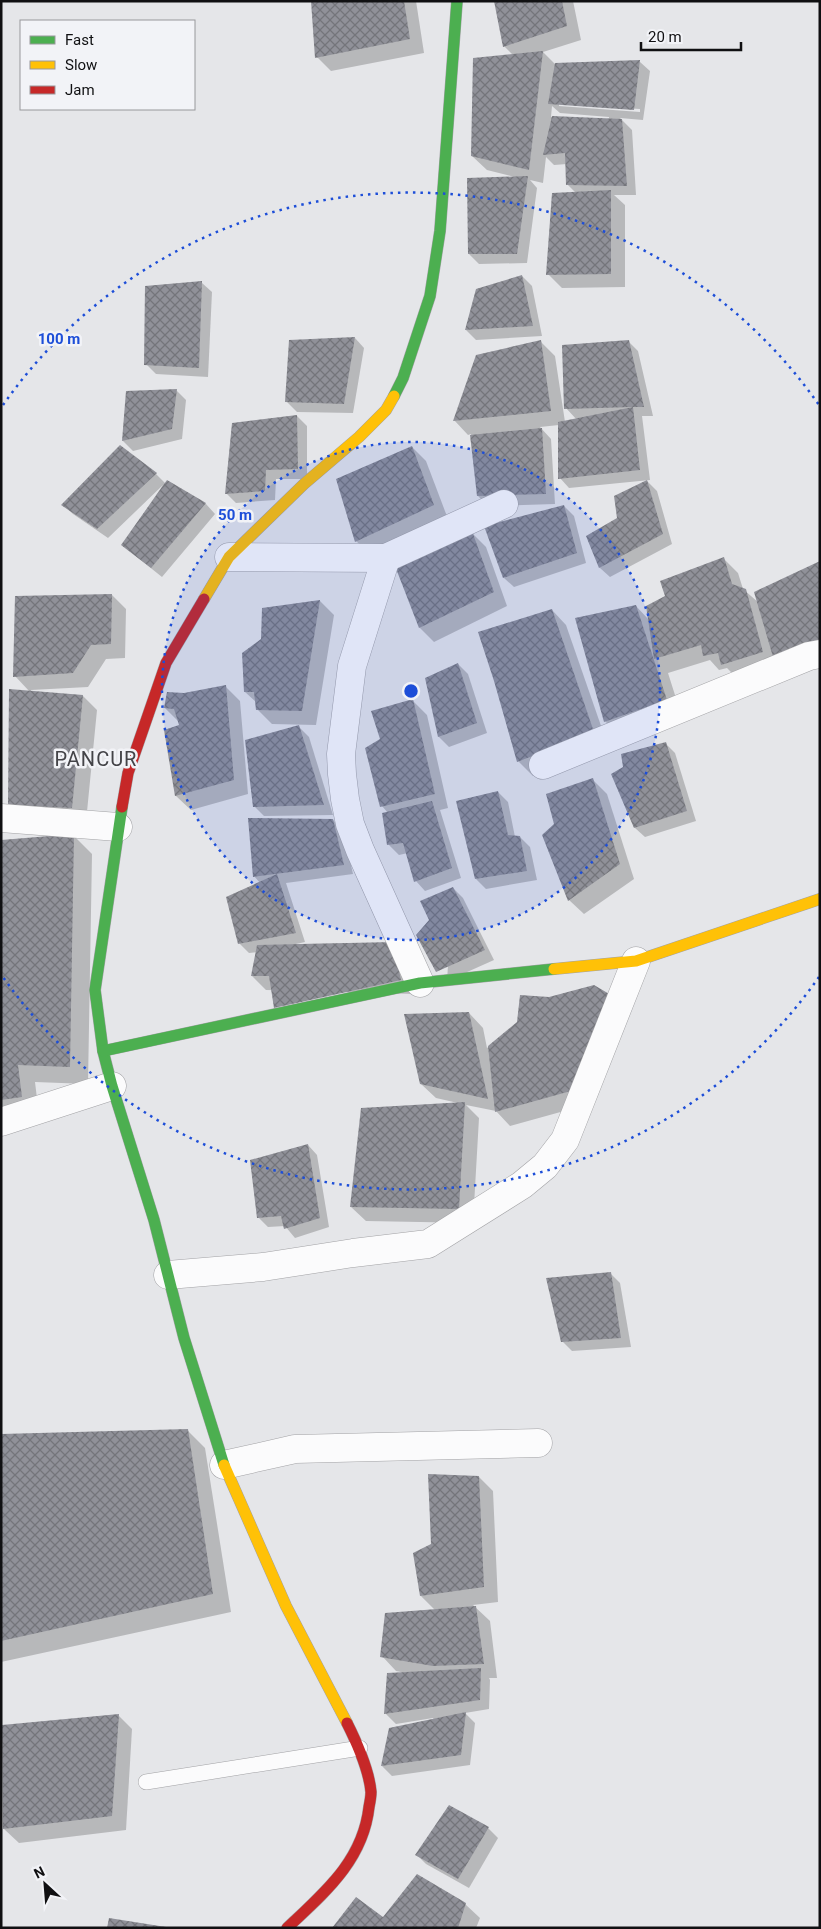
<svg xmlns="http://www.w3.org/2000/svg" width="821" height="1929" font-family="Roboto,sans-serif">
  <style>
    .shadow { fill: #0003; fill-rule: evenodd }
    .building { fill: url(#building-cross-hatch) }
    .lines { fill: none; stroke-linecap: round; stroke-linejoin: round }
    .lane-casing { stroke: #a2a2a5; stroke-width: 16 }
    .street-casing { stroke: #a2a2a5; stroke-width: 29 }
    .fast-casing { stroke: #a2a2a5; stroke-width: 12 }
    .slow-casing { stroke: #a2a2a5; stroke-width: 12 }
    .jam-casing { stroke: #a2a2a5; stroke-width: 12 }
    .lane { stroke: #fbfbfc; stroke-width: 15 }
    .street { stroke: #fbfbfc; stroke-width: 28 }
    .fast { stroke: #4caf50; stroke-width: 11 }
    .slow { stroke: #ffc107; stroke-width: 11 }
    .jam { stroke: #c62828; stroke-width: 11 }
    .ring { fill: none; stroke: #1d4ed8; stroke-width: 2.5; stroke-dasharray: 2.5 5 }
    .labels { text-anchor: middle; stroke-width: 5; stroke-linejoin: round; paint-order: stroke }
    .quarter-label { font-size: 20px; letter-spacing: 1px; fill: #444448; stroke: #f2f3f7 }
    .centre { fill: #1d4ed8; stroke: #f2f3f7; stroke-width: 2.5 }
    .ring-label { font-size: 15px; text-anchor: middle; font-weight: bold; fill: #1d4ed8; stroke: #f2f3f7; stroke-width: 5; stroke-linejoin: round; paint-order: stroke }
  </style>
  <defs>
    <pattern id="building-cross-hatch" width="8" height="8" patternUnits="userSpaceOnUse" patternTransform="scale(1.25)"><rect width="8" height="8" fill="#909199"/><path d="M0 0l8 8M0 8l8-8" fill="none" stroke="#74757b"/></pattern>
  </defs>
  <rect width="100%" height="100%" fill="#e5e6e9"/>
  <g class="shadow">
    <polygon points="313,1 416,1 424,53 331,71 317,57"/>
    <path d="M495,1H573L581,40L543,52L555,64L640,62L650,71L643,120L620,118L632,130L636,195H614L625,205V287L562,288L548,274L576,193L567,184V164L554,165L546,157L543,183L530,180L537,188L527,263L479,264L469,254L515,177L487,170L472,156L513,55L504,46ZM559,104L640,109V112L559,106ZM552,106L560,113L609,117V119L551,117Z"/>
    <polygon points="522,276 532,286 542,336 476,340 466,330"/>
    <polygon points="202,283 212,292 208,377 156,374 146,364 147,288"/>
    <polygon points="355,338 364,348 353,413 297,412 287,402"/>
    <polygon points="628,341 638,351 653,416 642,416 650,480 569,488 560,478 559,425 540,427 551,439 555,504 488,506 478,496 471,434 468,435 454,420 541,342 555,356 565,422 577,420 566,408"/>
    <polygon points="176,390 186,400 182,439 133,451 123,441 127,392"/>
    <polygon points="297,416 307,426 307,479 276,479 275,500 236,503 226,493"/>
    <polygon points="412,447 426,461 448,519 371,555 356,541"/>
    <polygon points="156,474 166,484 168,481 206,504 215,514 162,577 122,545 163,485 108,538 73,514 63,505"/>
    <polygon points="647,481 657,491 672,544 610,577 600,568 587,537 618,519"/>
    <polygon points="564,506 574,516 586,563 514,587 504,578"/>
    <polygon points="472,533 486,547 507,606 434,642 420,628 396,567"/>
    <polygon points="724,559 738,573 743,589 759,603 788,671 737,678 727,668 719,670 710,660 668,673 681,714 619,736 605,721 636,606 649,620 667,597"/>
    <polygon points="112,595 126,609 125,658 106,659 88,687 31,690 31,692 83,696 97,710 86,822 10,804 30,692 15,676"/>
    <polygon points="320,601 334,615 316,725 272,724 258,710 257,703 245,692 262,640 263,609"/>
    <polygon points="552,610 566,625 608,746 533,776 519,762 496,681"/>
    <polygon points="458,664 468,674 487,733 449,747 439,737 426,679"/>
    <polygon points="226,687 240,701 248,794 191,810 176,796 166,731 181,726 180,723 165,708 185,694"/>
    <polygon points="413,701 427,715 448,808 440,810 461,878 425,891 416,881 408,853 399,855 389,845 388,813 382,806 382,739"/>
    <polygon points="299,727 309,737 333,815 264,816 254,806"/>
    <polygon points="665,743 675,753 696,821 645,837 635,828 624,767"/>
    <polygon points="593,780 607,794 634,879 584,914 569,900 555,825"/>
    <polygon points="498,792 508,802 515,837 520,837 530,847 537,880 486,889 476,879"/>
    <polygon points="333,820 343,830 353,874 286,883 305,942 296,944 392,943 415,994 266,990 252,976 257,952 249,953 239,943 260,883 254,876"/>
    <polygon points="74,836 92,854 88,1084 35,1082 39,1115 1,1120 1,842"/>
    <polygon points="453,888 463,898 494,960 447,981"/>
    <polygon points="469,1013 483,1028 487,1048 518,1023 593,1103 510,1126 496,1111 466,1105 479,1118 473,1223 366,1221 351,1207 458,1103 436,1098 421,1084"/>
    <polygon points="308,1145 317,1155 329,1227 295,1238 285,1226 268,1227 258,1217"/>
    <polygon points="610,1273 620,1283 631,1347 572,1351 562,1341"/>
    <polygon points="187,1430 205,1448 231,1612 1,1662 1,1435"/>
    <polygon points="479,1477 493,1491 498,1602 473,1605 490,1621 497,1678 489,1678 490,1680 489,1709 465,1713 475,1723 470,1765 392,1776 382,1766 390,1729 434,1720 433,1718 396,1724 386,1714 388,1675 406,1673 396,1671 382,1656 435,1610 421,1596 415,1553 432,1544"/>
    <polygon points="118,1715 132,1729 126,1830 19,1843 4,1829"/>
    <polygon points="488,1828 498,1838 469,1888 426,1864 416,1854"/>
    <polygon points="465,1904 480,1918 476,1928 334,1928"/>
  </g>
  <g class="building">
    <polygon points="311,1 404,1 410,39 315,58"/>
    <polygon points="494,1 562,1 567,26 503,47"/>
    <polygon points="543,51 529,170 471,156 473,58"/>
    <polygon points="640,60 634,110 548,104 555,63"/>
    <polygon points="552,116 622,119 627,186 566,185 565,153 543,155"/>
    <polygon points="528,176 517,254 468,254 467,178"/>
    <polygon points="611,190 611,274 546,275 552,193"/>
    <polygon points="522,275 533,326 465,330 476,289"/>
    <polygon points="202,281 199,368 144,365 145,286"/>
    <polygon points="355,337 344,404 285,402 289,340"/>
    <polygon points="541,340 551,411 453,421 476,355"/>
    <polygon points="629,340 644,407 633,407 640,470 558,479 558,422 633,407 564,409 562,345"/>
    <polygon points="177,389 172,429 122,441 126,391"/>
    <polygon points="297,415 298,469 266,470 265,491 225,494 232,423"/>
    <polygon points="542,428 546,494 477,496 470,435"/>
    <polygon points="120,445 157,473 97,529 61,505"/>
    <polygon points="412,446 434,505 355,542 336,479"/>
    <polygon points="167,480 206,503 151,568 121,545"/>
    <polygon points="647,480 663,534 599,568 586,536 617,518 614,496"/>
    <polygon points="564,505 577,553 503,578 484,526"/>
    <polygon points="472,531 494,592 419,628 395,566"/>
    <polygon points="724,557 732,584 746,589 763,652 721,665 718,653 703,656 701,645 654,659 646,606 665,596 660,581"/>
    <polygon points="820,561 820,643 773,657 754,592"/>
    <polygon points="112,594 111,644 91,645 73,673 13,677 15,596"/>
    <polygon points="320,600 302,711 256,710 254,692 244,692 242,653 261,639 262,608"/>
    <polygon points="636,605 667,700 604,722 575,618"/>
    <polygon points="552,609 594,732 517,762 494,681 478,632"/>
    <polygon points="458,663 477,723 438,737 425,678"/>
    <polygon points="226,685 234,780 175,796 164,730 179,725 174,709 164,708 167,692 184,693"/>
    <polygon points="9,689 83,695 72,808 8,805"/>
    <polygon points="413,699 435,794 380,807 365,748 380,739 371,711"/>
    <polygon points="299,725 324,805 253,807 245,740"/>
    <polygon points="666,742 687,811 634,828 611,774 623,767 621,754"/>
    <polygon points="593,778 620,864 568,901 542,835 554,824 546,794"/>
    <polygon points="498,791 508,835 520,836 527,871 475,879 456,801"/>
    <polygon points="432,801 452,868 414,882 403,843 387,845 382,813"/>
    <polygon points="248,818 333,819 344,865 253,877"/>
    <polygon points="74,834 70,1067 18,1065 22,1097 1,1100 1,840"/>
    <polygon points="277,874 296,933 238,944 226,897"/>
    <polygon points="453,887 485,950 436,972 416,935 429,920 420,901"/>
    <polygon points="393,942 401,980 274,1008 269,976 251,976 257,945"/>
    <polygon points="594,985 616,998 578,1089 495,1112 488,1046 517,1022 520,995 549,997"/>
    <polygon points="469,1012 488,1099 420,1084 404,1014"/>
    <polygon points="465,1102 459,1209 350,1207 361,1108"/>
    <polygon points="308,1144 320,1218 284,1229 281,1216 257,1218 250,1160"/>
    <polygon points="611,1272 621,1338 561,1342 546,1278"/>
    <polygon points="188,1429 213,1594 1,1641 1,1434"/>
    <polygon points="428,1474 479,1476 484,1587 420,1596 413,1553 431,1544"/>
    <polygon points="476,1606 484,1664 433,1666 380,1657 385,1613"/>
    <polygon points="481,1668 480,1700 384,1714 387,1673"/>
    <polygon points="466,1712 461,1755 381,1766 389,1728"/>
    <polygon points="119,1714 112,1816 3,1829 2,1725"/>
    <polygon points="449,1805 489,1827 458,1879 415,1855"/>
    <polygon points="417,1874 466,1903 458,1928 332,1928 356,1897 383,1917"/>
    <polygon points="109,1918 166,1927 165,1928 107,1928"/>
  </g>
  <g class="lines">
    <g class="lane-casing">
      <polyline id="lane" points="146,1782 360,1748"/>
    </g>
    <g class="street-casing">
      <g id="street">
        <polyline points="229,557 386,558 504,504"/>
        <polyline points="386,558 352,666 341,754 342,774 345,799 350,824 360,850 420,983"/>
        <polyline points="543,765 809,656 820,654"/>
        <polyline points="1,818 118,827"/>
        <polyline points="1,1122 112,1086"/>
        <polyline points="168,1275 263,1267 353,1253 428,1244 522,1185 545,1166 565,1140 636,961"/>
        <polyline points="224,1465 295,1449 538,1443"/>
      </g>
    </g>
    <g class="fast-casing">
      <g id="fast">
        <polyline points="394,396 403,378 430,296 440,231 457,1"/>
        <polyline points="122,807 95,990 103,1051 112,1086 154,1220 184,1338 224,1465"/>
        <polyline points="103,1051 420,983 554,969"/>
      </g>
    </g>
    <g class="slow-casing">
      <g id="slow">
        <polyline points="204,599 229,557 304,484 359,437 386,410 394,396"/>
        <polyline points="554,969 636,961 820,899"/>
        <polyline points="224,1465 286,1606 347,1723"/>
      </g>
    </g>
    <g class="jam-casing">
      <g id="jam">
        <polyline points="122,807 128,773 166,663 204,599"/>
        <path d="M287,1928C324,1893 363,1861 369,1807C370,1802 371,1797 371,1792C369,1769 357,1743 347,1723"/>
      </g>
    </g>
    <use href="#lane" class="lane"/>
    <use href="#street" class="street"/>
    <use href="#fast" class="fast"/>
    <use href="#slow" class="slow"/>
    <use href="#jam" class="jam"/>
  </g>
  <circle cx="411" cy="691" r="249" fill="#1d4ed8" fill-opacity=".12"/>
  <g class="ring">
    <circle cx="411" cy="691" r="249"/>
    <path d="M819 977A498 498 0 0 1 3 977M3 405A498 498 0 0 1 819 405"/>
  </g>
  <g class="labels">
    <g class="quarter-label">
      <text x="96" y="766">PANCUR</text>
    </g>
  </g>
  <circle cx="411" cy="691" r="8" class="centre"/>
  <g class="ring-label">
    <text x="59" y="344">100 m</text>
    <text x="235" y="520">50 m</text>
  </g>
  <rect width="821" height="1929" fill="none" stroke="#101012" stroke-width="5"/>
  <rect x="20" y="20" width="175" height="90" fill="#f2f3f7" stroke="#98989b"/>
  <rect x="30" y="36" width="25" height="8" fill="#4caf50" stroke="#98989b"/>
  <text x="65" y="45" font-size="15" fill="#101012">Fast</text>
  <rect x="30" y="61" width="25" height="8" fill="#ffc107" stroke="#98989b"/>
  <text x="65" y="70" font-size="15" fill="#101012">Slow</text>
  <rect x="30" y="86" width="25" height="8" fill="#c62828" stroke="#98989b"/>
  <text x="65" y="95" font-size="15" fill="#101012">Jam</text>
  <g transform="translate(45 1884) rotate(334)" stroke="#f2f3f7" stroke-width="4" paint-order="stroke">
  <path d="M0-4L9 19L0 12L-9 19Z" fill="#101012"/>
  <text y="-8" font-size="14" font-weight="bold" text-anchor="middle" fill="#101012">N</text>
  </g>
  <path d="M641 42v8h100v-8" fill="none" stroke="#101012" stroke-width="2.5"/>
  <text x="648" y="42" font-size="15" fill="#101012" stroke="#f2f3f7" stroke-width="4" paint-order="stroke">20 m</text>
</svg>
